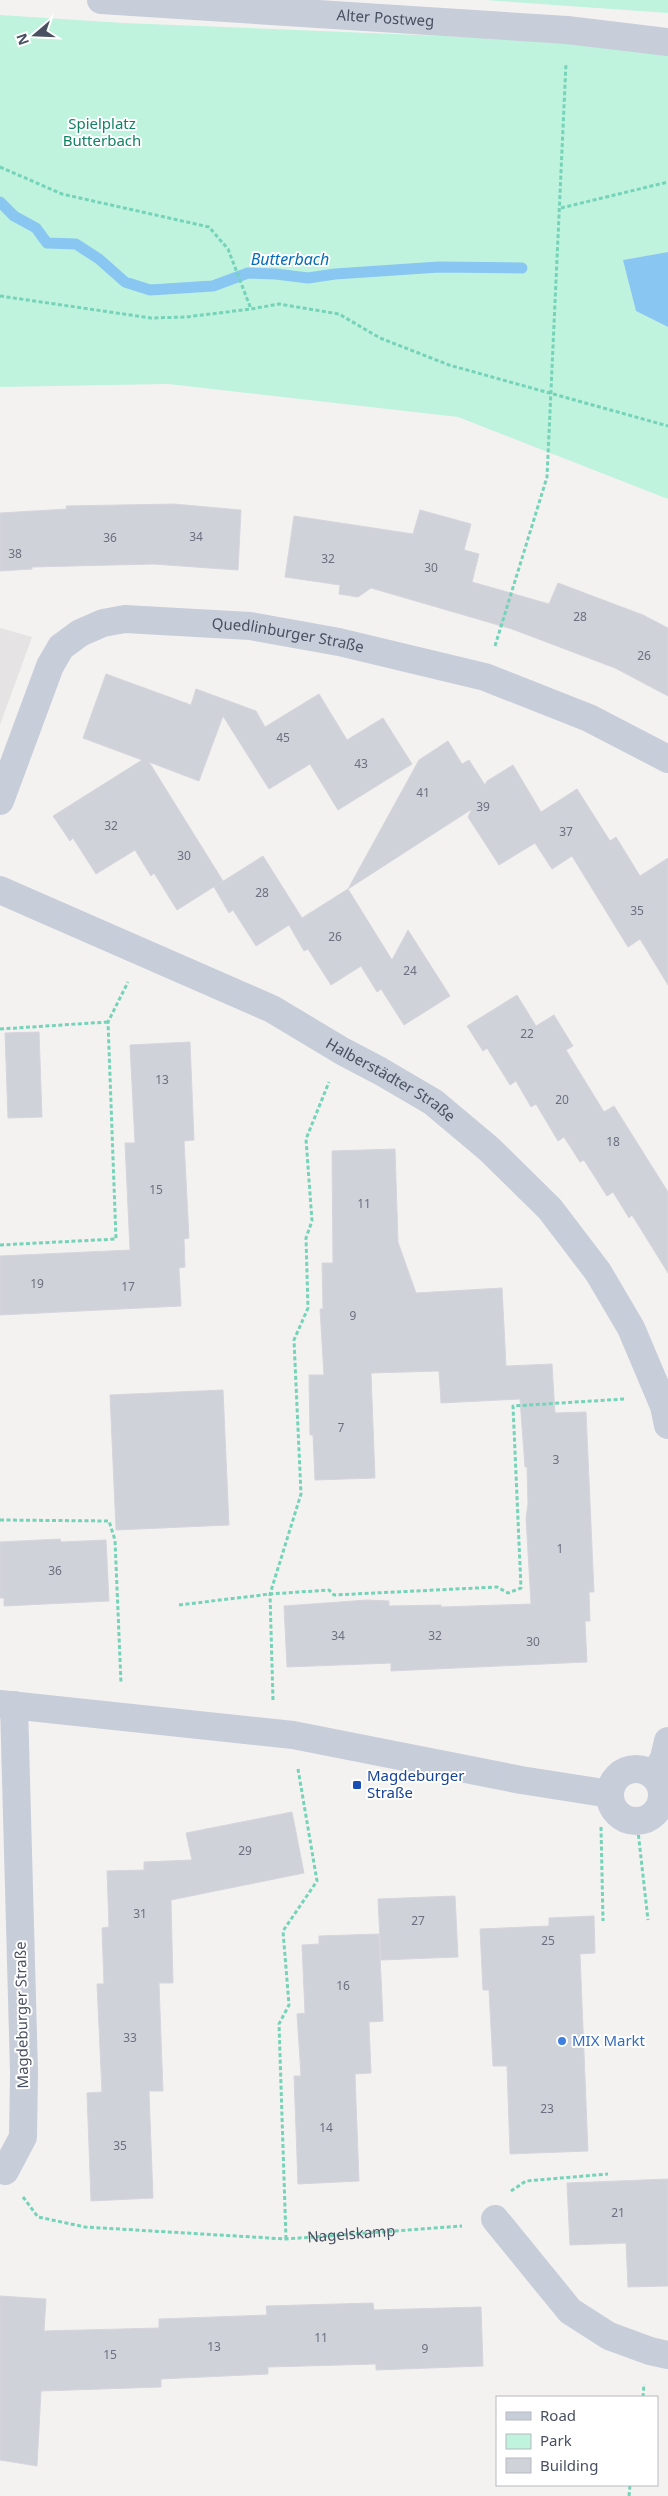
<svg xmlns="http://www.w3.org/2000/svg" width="668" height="2496" font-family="'Noto Sans',sans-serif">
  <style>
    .education { fill: #e5e3e3 }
    .green { fill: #bff3de }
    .water { fill: #89c6f2 }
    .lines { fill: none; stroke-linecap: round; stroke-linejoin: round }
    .stream { stroke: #89c6f2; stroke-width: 11 }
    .building { fill: #d0d2d9; stroke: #d5d6dd }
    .path { stroke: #74d3b8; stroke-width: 3; stroke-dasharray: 4 2.5; stroke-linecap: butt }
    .minor { stroke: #c8cdda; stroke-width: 28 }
    .transit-dot { fill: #1a4fb4; stroke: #fff; stroke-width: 2 }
    .shop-dot { fill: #3f7fe0; stroke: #fff; stroke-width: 2 }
    .labels { text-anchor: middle; stroke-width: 4; stroke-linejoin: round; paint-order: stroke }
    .number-label { font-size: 12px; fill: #6a707f }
    .street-label { font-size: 15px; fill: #485061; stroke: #fff }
    .park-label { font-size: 15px; fill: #128362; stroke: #fff }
    .transit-label { font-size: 15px; fill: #164399; stroke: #fff; text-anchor: start }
    .shop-label { font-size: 15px; fill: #366cbe; stroke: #fff; text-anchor: start }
    .water-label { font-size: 16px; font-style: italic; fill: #036cb8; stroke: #fff }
  </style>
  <rect width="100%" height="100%" fill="#f4f2f1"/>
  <polygon class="education" points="0,628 32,637 0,725"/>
  <g class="green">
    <polygon points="484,0 668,0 668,13"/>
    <polygon points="0,15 124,23 591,42 668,51 668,252 624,260 636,311 668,327 668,499 458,417 168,384 0,387"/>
  </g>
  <polygon class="water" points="668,252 668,327 636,311 623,260"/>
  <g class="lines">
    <polyline class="stream" points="0,202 14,216 36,228 47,243 76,244 99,259 125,282 150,290 213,286 248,273 276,274 308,278 335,274 439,267 522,268"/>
  </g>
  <g class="building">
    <polygon points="174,504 241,510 238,570 153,564 32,567 32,569 0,571 0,513 67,509 66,506"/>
    <polygon points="420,510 471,524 464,550 479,554 472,582 549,604 558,583 643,615 668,628 668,696 615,668 512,629 371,588 358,597 339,594 340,585 285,577 294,516 413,534"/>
    <polygon points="106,674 191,705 196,689 256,711 265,727 319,694 347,740 383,718 412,764 338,810 310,764 269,789 223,716 199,781 149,762 223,881 177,910 154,873 151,876 135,850 96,874 73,838 70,841 53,816 142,760 83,738"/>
    <polygon points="448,741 462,764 469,760 485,785 487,781 513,765 541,812 577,789 610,841 616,837 640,876 668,858 668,985 640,939 628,947 572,856 552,869 535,843 499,865 468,817 472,809 348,889 419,760"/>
    <polygon points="263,856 302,918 348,889 392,960 408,930 450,996 404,1025 381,989 377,992 361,966 331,985 308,949 304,951 289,925 256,946 233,910 229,913 214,887"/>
    <polygon points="517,995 536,1026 554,1015 573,1046 566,1050 604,1112 614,1106 668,1192 668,1273 632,1215 629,1218 613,1192 607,1196 584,1160 580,1162 564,1137 558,1141 536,1104 531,1107 516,1081 510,1085 487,1048 483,1051 467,1026"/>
    <polygon points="39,1032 42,1117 8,1118 5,1033"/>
    <polygon points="190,1042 194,1140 184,1141 189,1238 184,1239 185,1267 179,1268 181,1306 0,1315 0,1256 130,1250 125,1143 135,1143 130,1045"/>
    <polygon points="395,1149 398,1242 416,1293 502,1288 506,1366 552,1364 555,1413 586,1412 594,1592 589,1592 590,1621 585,1621 587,1662 391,1671 391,1663 287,1667 284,1606 367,1600 389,1601 389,1606 441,1605 441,1607 531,1604 526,1518 528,1504 527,1467 525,1467 520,1399 441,1403 439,1371 371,1373 375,1478 315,1480 313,1435 310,1435 309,1375 324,1375 320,1309 323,1309 322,1263 333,1263 332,1151"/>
    <polygon points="223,1390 229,1525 116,1530 110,1395"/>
    <polygon points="60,1539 61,1542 106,1540 109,1601 4,1606 4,1598 0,1598 0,1542"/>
    <polygon points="292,1812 304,1873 171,1900 173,1983 159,1983 163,2091 149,2091 153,2198 91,2201 87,2093 102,2092 97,1984 104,1984 102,1928 109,1927 107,1871 144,1870 144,1862 192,1860 186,1833"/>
    <polygon points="455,1896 458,1957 381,1960 378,1899"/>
    <polygon points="594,1916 595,1953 580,1954 588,2151 510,2154 507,2066 493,2066 489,1990 483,1990 480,1929 549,1926 549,1918"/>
    <polygon points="379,1934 383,2021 369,2022 371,2073 355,2074 359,2181 298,2184 294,2076 301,2076 297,2014 305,2013 302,1945 319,1944 319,1936"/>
    <polygon points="668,2179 668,2286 628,2287 626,2243 570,2245 567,2183"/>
    <polygon points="0,2296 46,2299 44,2331 159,2328 159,2319 267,2315 266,2306 373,2303 374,2310 481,2307 483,2366 376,2370 376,2364 268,2367 268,2374 161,2379 161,2387 41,2391 37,2466 0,2460"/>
  </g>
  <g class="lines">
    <g class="path">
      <polyline points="0,167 62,194 209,227 228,249 251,309 279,304 339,314 380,338 449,365 668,426"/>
      <polyline points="561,208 668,182"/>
      <polyline points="0,296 151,318 186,317 251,309"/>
      <polyline points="495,646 547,477 566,63"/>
      <polyline points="0,1029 108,1022"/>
      <polyline points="0,1245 116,1239 108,1022 128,982"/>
      <polyline points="0,1520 109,1521 115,1540 121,1683"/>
      <polyline points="179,1605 270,1594 329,1590 334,1595 497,1587 508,1593 521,1588 513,1406 624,1399"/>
      <polyline points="273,1700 270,1594 301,1494 294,1340 308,1308 306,1238 312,1221 306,1139 329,1082"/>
      <polyline points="637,1822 648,1920"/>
      <polyline points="601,1827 603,1921"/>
      <polyline points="511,2191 526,2181 608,2174"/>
      <path id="s1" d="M23,2197L38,2217L85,2227L286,2239L462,2226"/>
      <polyline points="286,2239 279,2024 289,2005 283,1931 317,1881 298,1769"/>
      <polyline points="643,2397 644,2384"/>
      <polyline points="629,2496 630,2485"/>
    </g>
    <g class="minor">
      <path id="s2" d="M101,0L567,30L668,42"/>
      <path id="s3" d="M0,801L50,666L61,647L80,633L103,623L125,619L250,626L339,642L485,677L589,718L668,759"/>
      <path id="s4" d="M0,890L272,1009L342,1051L380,1071L433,1102L489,1149L550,1209L598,1272L631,1328L664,1406L668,1425"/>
      <polyline points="0,1704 293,1735 521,1780 610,1794"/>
      <circle cx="636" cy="1795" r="26"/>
      <polyline points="654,1776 664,1758 668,1741"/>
      <polyline points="5,2171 23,2137 24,2072 14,1705"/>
      <polyline points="495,2219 570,2311 609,2336 650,2351 668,2355"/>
    </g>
  </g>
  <rect class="transit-dot" x="352" y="1780" width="10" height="10" rx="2.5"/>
  <circle class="shop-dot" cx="562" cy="2041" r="5"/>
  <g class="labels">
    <g class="number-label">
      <text x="196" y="541">34</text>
      <text x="110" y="542">36</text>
      <text x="15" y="558">38</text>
      <text x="328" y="563">32</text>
      <text x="431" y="572">30</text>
      <text x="580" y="621">28</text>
      <text x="644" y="660">26</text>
      <text x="283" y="742">45</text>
      <text x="361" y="768">43</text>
      <text x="423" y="797">41</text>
      <text x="483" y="811">39</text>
      <text x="111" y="830">32</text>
      <text x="566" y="836">37</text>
      <text x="184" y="860">30</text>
      <text x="262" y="897">28</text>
      <text x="637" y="915">35</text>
      <text x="335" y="941">26</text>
      <text x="410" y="975">24</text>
      <text x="527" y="1038">22</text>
      <text x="162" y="1084">13</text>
      <text x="562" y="1104">20</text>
      <text x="613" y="1146">18</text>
      <text x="156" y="1194">15</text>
      <text x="364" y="1208">11</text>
      <text x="37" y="1288">19</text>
      <text x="128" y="1291">17</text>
      <text x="353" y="1320">9</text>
      <text x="341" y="1432">7</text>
      <text x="556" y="1464">3</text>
      <text x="560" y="1553">1</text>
      <text x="55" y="1575">36</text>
      <text x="338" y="1640">34</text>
      <text x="435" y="1640">32</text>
      <text x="533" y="1646">30</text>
      <text x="245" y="1855">29</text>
      <text x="140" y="1918">31</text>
      <text x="418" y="1925">27</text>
      <text x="548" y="1945">25</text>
      <text x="343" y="1990">16</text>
      <text x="130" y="2042">33</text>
      <text x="547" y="2113">23</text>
      <text x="326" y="2132">14</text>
      <text x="120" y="2150">35</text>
      <text x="618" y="2217">21</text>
      <text x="321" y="2342">11</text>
      <text x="214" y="2351">13</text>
      <text x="425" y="2353">9</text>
      <text x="110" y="2359">15</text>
    </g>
    <g class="street-label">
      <text dy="5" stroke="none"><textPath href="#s2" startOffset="285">Alter Postweg</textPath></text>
      <text dy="5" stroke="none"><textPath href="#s3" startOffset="401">Quedlinburger Straße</textPath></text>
      <text dy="5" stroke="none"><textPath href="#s4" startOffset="435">Halberstädter Straße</textPath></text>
      <text transform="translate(22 2015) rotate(-91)" y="5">Magdeburger Straße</text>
      <text dy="5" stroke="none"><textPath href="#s1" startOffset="340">Nagelskamp</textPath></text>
    </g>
    <g class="park-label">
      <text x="102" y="129">Spielplatz<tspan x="102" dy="17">Butterbach</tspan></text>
    </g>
    <g class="transit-label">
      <text x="367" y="1781">Magdeburger<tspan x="367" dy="17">Straße</tspan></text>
    </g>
    <g class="shop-label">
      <text x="572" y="2046">MIX Markt</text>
    </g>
    <g class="water-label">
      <text x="290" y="265">Butterbach</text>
    </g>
  </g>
  <rect x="496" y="2396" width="162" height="90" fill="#ffffff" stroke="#b6b9c0"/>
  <rect x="506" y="2412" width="25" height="8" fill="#c8cdda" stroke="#b6b9c0"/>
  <text x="540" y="2421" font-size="15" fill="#485061">Road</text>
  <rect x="506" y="2434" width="25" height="15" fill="#bff3de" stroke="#b6b9c0"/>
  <text x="540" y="2446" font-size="15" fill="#485061">Park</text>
  <rect x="506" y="2458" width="25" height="15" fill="#d0d2d9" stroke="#b6b9c0"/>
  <text x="540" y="2471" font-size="15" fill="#485061">Building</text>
  <g transform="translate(35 35) rotate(251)" stroke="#ffffff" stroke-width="4" paint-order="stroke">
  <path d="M0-4L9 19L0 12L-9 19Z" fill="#485061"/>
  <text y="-8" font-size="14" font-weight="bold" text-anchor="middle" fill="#485061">N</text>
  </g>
</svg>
